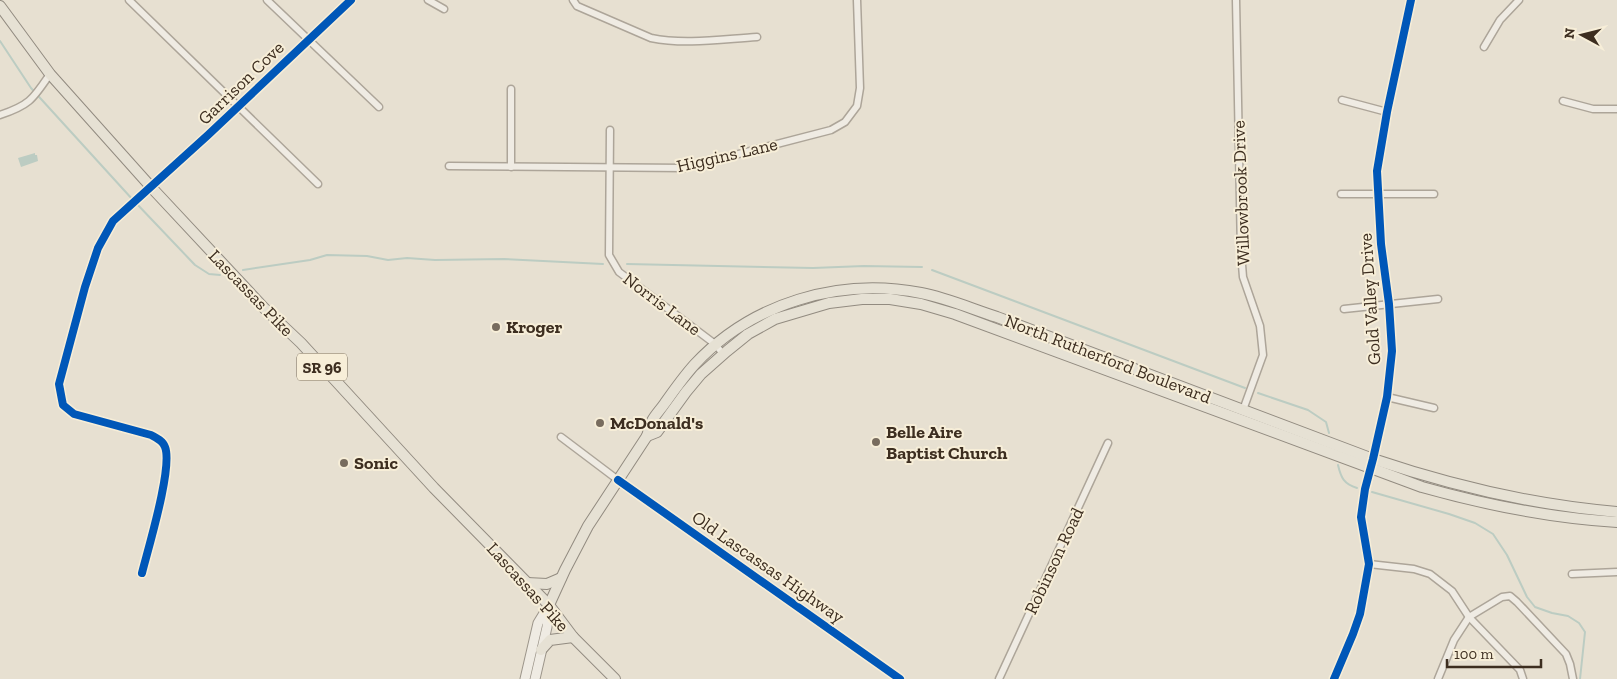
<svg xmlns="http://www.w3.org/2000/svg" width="1617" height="679" font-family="'Zilla Slab',serif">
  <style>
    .water { fill: #bcccc2 }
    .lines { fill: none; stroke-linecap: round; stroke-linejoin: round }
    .stream { stroke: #bcccc2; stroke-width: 2 }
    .minor-casing { stroke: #ada599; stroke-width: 9 }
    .secondary-casing { stroke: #9c958a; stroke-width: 11 }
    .primary-casing { stroke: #928b80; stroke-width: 12 }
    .minor { stroke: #efebe3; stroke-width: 6 }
    .secondary { stroke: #efebe3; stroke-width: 9 }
    .primary { stroke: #e6e1d4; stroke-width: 10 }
    .cycleway-casing { stroke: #f7eed8; stroke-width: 11 }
    .cycleway { stroke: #0057b8; stroke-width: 8 }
    .poi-dot { fill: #786c5e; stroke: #f7eed8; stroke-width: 2 }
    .labels { text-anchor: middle; stroke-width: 4; stroke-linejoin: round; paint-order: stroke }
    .shield { fill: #f7eed8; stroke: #756857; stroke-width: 1 }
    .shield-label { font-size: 16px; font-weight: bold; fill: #3d2e20 }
    .street-label { font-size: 18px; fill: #3d2e20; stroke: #f7eed8 }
    .poi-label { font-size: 18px; font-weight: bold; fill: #3d2e20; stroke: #f7eed8; text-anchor: start }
  </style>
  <rect width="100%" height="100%" fill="#e7e0d1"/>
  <polygon class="water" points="35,153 35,155 37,155 38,161 21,167 18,158"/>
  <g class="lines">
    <g class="stream">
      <polyline points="0,41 31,88 133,200"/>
      <polyline points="136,203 195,265 209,274 220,275"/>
      <polyline points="627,264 813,268 864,266 922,267"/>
      <polyline points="243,270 310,260 327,255 367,256 388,260 407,258 435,260 504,259 603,264"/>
      <polyline points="932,270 1245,388"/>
      <polyline points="1258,393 1308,410 1326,422 1329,433"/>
      <path d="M1338,465C1341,478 1344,484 1357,488"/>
      <polyline points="1372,492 1449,514 1475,523 1493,534 1507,555 1527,597 1535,607 1552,613 1568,616 1579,623 1585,632 1580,679"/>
    </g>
    <g class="minor-casing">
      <g id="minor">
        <polyline points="129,0 318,184"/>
        <polyline points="267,0 379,107"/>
        <polyline points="428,0 444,9"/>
        <path d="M573,0L577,6L651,38C685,45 723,39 757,37"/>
        <polyline points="1236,0 1241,252 1243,277 1260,326 1263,355 1243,410"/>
        <polyline points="1484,47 1500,20 1519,0"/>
        <polyline points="1342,100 1387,112"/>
        <polyline points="1563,101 1593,109 1617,109"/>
        <path d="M0,115C30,105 33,99 50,74"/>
        <polyline points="610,130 609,255 619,272 715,344 723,354"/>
        <polyline points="449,166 685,168 831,130 845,122 857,106 860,88 857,0"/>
        <polyline points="511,167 511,89"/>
        <polyline points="1341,194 1434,194"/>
        <polyline points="1344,309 1438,299"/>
        <polyline points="1387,397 1434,408"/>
        <polyline points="561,437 618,480 900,679"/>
        <polyline points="1369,564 1414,569 1430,574 1452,591 1469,617 1520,670 1523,679"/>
        <path d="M142,573C148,549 173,467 165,447C163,441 157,438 151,435L74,414L63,405L62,400L59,384L85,287L98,248L113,221L208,135L351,0"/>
        <polyline points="1572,574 1617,572"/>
        <polyline points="999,679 1108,443"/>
        <polyline points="1334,679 1353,634 1360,614 1369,564 1361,517 1365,489 1373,459 1387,397 1392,351 1389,304 1381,244 1377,171 1387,112 1411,0"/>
        <polyline points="1438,679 1454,640 1469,617 1502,597 1510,596 1517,602 1566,654 1570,664 1573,679"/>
      </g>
    </g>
    <g class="secondary-casing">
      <g id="secondary">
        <polyline points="525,679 538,623 549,605"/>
        <polyline points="535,679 547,627 549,608"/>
      </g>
    </g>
    <g class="primary-casing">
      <g id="primary">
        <polyline points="0,6 50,74 151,187 265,309 301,343 434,488 549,605 573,637 615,679"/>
        <path d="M647,436L657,432L686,392L701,374L727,351L748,334L775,319L829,303L862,299H890L921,304L955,314L1422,487C1486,505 1550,518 1617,522"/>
        <polyline points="527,583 547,584 561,578"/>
        <path d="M549,605L565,570L588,526L647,436C649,431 649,426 652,421C655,415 661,409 665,403C675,389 684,376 695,364C752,303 839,277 921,293C947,298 972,309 997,317L1373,459C1453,486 1533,505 1617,512"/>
        <polyline points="541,650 550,640 573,637"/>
      </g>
    </g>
    <use href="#minor" class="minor"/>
    <use href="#secondary" class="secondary"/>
    <use href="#primary" class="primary"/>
    <g class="cycleway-casing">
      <g id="cycleway">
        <polyline points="618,480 900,679"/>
        <path d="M142,573C148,549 173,467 165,447C163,441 157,438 151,435L74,414L63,405L62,400L59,384L85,287L98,248L113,221L208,135L351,0"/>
        <polyline points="1334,679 1353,634 1360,614 1369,564 1361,517 1365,489 1373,459 1387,397 1392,351 1389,304 1381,244 1377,171 1387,112 1411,0"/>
      </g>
    </g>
    <use href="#cycleway" class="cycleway"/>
  </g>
  <g class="poi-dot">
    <circle cx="496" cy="327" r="5"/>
    <circle cx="600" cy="423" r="5"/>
    <circle cx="876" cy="442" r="5"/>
    <circle cx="344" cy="463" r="5"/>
  </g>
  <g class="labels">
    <rect class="shield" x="297" y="353.5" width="50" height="27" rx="4"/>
    <g class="shield-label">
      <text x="322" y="373">SR 96</text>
    </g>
    <g class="street-label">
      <text transform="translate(241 83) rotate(-44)" y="6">Garrison Cove</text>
      <text transform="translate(727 155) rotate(-13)" y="6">Higgins Lane</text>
      <text transform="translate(1241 193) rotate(-92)" y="6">Willowbrook Drive</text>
      <text transform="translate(251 293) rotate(46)" y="6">Lascassas Pike</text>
      <text transform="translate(1370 299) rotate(-94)" y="6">Gold Valley Drive</text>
      <text transform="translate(662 304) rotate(37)" y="6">Norris Lane</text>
      <text transform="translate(1108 359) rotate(21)" y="6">North Rutherford Boulevard</text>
      <text transform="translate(1054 561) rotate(-65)" y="6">Robinson Road</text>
      <text transform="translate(768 567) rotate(35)" y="6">Old Lascassas Highway</text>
      <text transform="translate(528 587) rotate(48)" y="6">Lascassas Pike</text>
    </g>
    <g class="poi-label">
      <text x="506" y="333">Kroger</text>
      <text x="610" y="429">McDonald's</text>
      <text x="886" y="438">Belle Aire<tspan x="886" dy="21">Baptist Church</tspan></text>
      <text x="354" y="469">Sonic</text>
    </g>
  </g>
  <g transform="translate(1582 35) rotate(277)" stroke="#f7eed8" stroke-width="4" paint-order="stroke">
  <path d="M0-4L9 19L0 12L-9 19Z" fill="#3d2e20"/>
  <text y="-8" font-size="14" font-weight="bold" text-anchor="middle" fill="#3d2e20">N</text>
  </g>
  <path d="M1447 659v8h94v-8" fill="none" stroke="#3d2e20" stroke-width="2.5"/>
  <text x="1454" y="659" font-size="15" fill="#3d2e20" stroke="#f7eed8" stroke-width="4" paint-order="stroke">100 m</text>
</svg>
